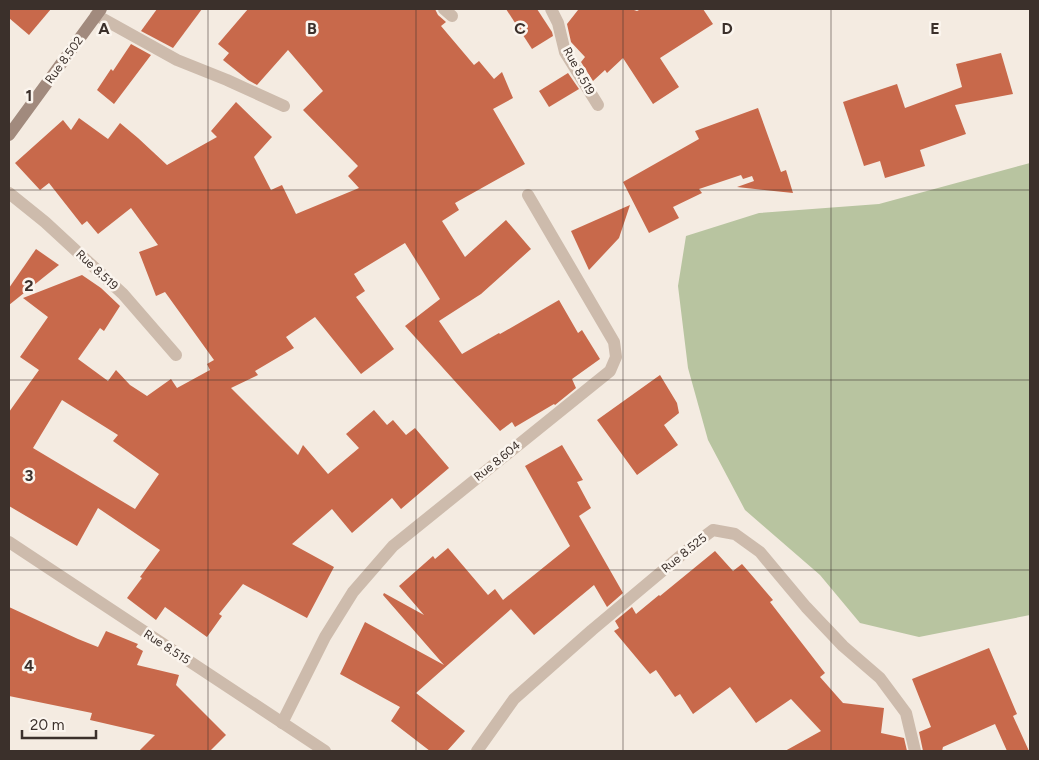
<svg xmlns="http://www.w3.org/2000/svg" width="1039" height="760" font-family="Figtree,sans-serif">
  <style>
    .green { fill: #b8c4a0 }
    .building { fill: #c8694b; fill-rule: evenodd }
    .lines { fill: none; stroke-linecap: round; stroke-linejoin: round }
    .street { stroke: #cdbbac; stroke-width: 12 }
    .secondary { stroke: #a18a7d; stroke-width: 12 }
    .grid { fill: none; stroke: #3b302b; stroke-width: 1; stroke-opacity: 0.55 }
    .labels { text-anchor: middle; stroke-width: 5; stroke-linejoin: round; paint-order: stroke }
    .street-label { font-size: 12px; fill: #3b302b; stroke: #fbf5ee }
    .grid-label { font-size: 16px; text-anchor: middle; font-weight: bold; fill: #3b302b; stroke: #fbf5ee; stroke-width: 5; stroke-linejoin: round; paint-order: stroke }
  </style>
  <rect width="100%" height="100%" fill="#f4ebe1"/>
  <polygon class="green" points="1030,163 1030,615 919,637 860,623 820,575 745,510 708,440 688,368 678,286 686,236 759,213 879,204"/>
  <g class="building">
    <polygon points="9,9 51,9 29,35 9,18"/>
    <polygon points="157,9 202,9 173,48 141,31"/>
    <path d="M248,9H435L438,15L446,22L441,26L474,65L479,61L494,79L502,72L513,98L493,109L525,164L455,203L459,210L442,221L465,257L506,220L531,249L481,294L439,321L462,354L499,333L500,334L559,300L578,333L582,330L600,359L572,379L576,388L555,405L554,404L515,427L512,422L500,431L405,326L440,299L405,243L354,274L365,291L356,297L394,349L361,374L315,317L286,337L294,348L255,371L258,375L231,388L298,455L303,445L328,474L359,448L346,434L374,410L387,425L393,420L406,435L415,428L449,468L401,509L392,498L352,533L332,509L292,544L334,567L307,618L243,584L219,614L222,616L207,637L165,607L156,620L127,598L142,578L140,577L160,550L98,508L77,546L9,506V412L39,370L20,357L48,317L23,298L82,275L101,288L120,306L104,331L100,328L78,359L108,381L116,370L130,385L147,396L171,379L177,388L210,370L207,364L214,360L165,292L156,296L139,252L158,245L131,208L98,234L87,221L82,225L49,183L40,190L15,163L63,120L71,130L79,118L108,139L120,123L138,138L167,165L217,137L211,131L236,102L272,137L254,157L271,190L282,185L296,214L359,188L348,176L358,166L303,110L323,91L288,50L257,85L248,80L223,60L229,53L218,44ZM62,400L118,435L113,441L159,474L135,509L33,448Z"/>
    <polygon points="506,9 537,9 552,32 553,36 532,49"/>
    <polygon points="584,9 631,9 637,11 641,9 703,9 713,24 660,58 679,87 653,104 623,58 607,73 605,70 593,81 581,62 585,57 571,42 567,24 578,10 583,10"/>
    <polygon points="131,44 151,55 114,104 97,90 111,69 113,71"/>
    <polygon points="1001,53 1013,94 955,105 966,134 920,150 925,166 885,178 880,161 864,166 843,102 897,84 905,108 962,87 956,64"/>
    <polygon points="568,73 579,89 549,107 539,91"/>
    <polygon points="758,108 781,172 786,170 793,193 737,187 754,181 752,176 743,179 741,175 699,189 702,193 673,207 679,218 649,233 623,182 699,139 695,131"/>
    <polygon points="630,205 619,238 589,270 571,231"/>
    <polygon points="36,249 59,265 9,305 9,288"/>
    <polygon points="660,375 677,403 679,413 664,425 678,445 637,475 597,420"/>
    <polygon points="562,445 583,480 577,482 591,508 579,516 623,593 607,607 594,585 534,635 510,608 511,609 416,693 465,731 447,751 430,751 391,721 400,707 340,674 365,622 444,665 383,595 384,593 424,615 399,586 433,556 435,559 448,548 488,595 495,589 503,600 570,546 525,466"/>
    <polygon points="715,551 733,571 742,564 773,600 770,602 825,673 820,677 843,703 884,708 881,733 904,738 907,751 785,751 821,731 791,699 756,723 730,687 693,714 680,694 675,697 656,670 650,674 614,631 619,628 615,621 632,607 636,614 659,595 660,596"/>
    <polygon points="9,607 78,639 98,647 106,631 138,644 136,647 143,651 137,665 179,675 176,685 226,735 210,751 139,751 155,735 90,720 92,713 9,696"/>
    <polygon points="989,648 1017,714 1013,716 1029,751 1007,751 995,724 943,747 942,751 923,751 919,732 931,727 912,679"/>
  </g>
  <g class="lines">
    <g class="street">
      <polyline points="444,9 452,16"/>
      <polyline points="551,9 558,23 565,52 598,105"/>
      <polyline points="96,15 177,60 227,80 284,106"/>
      <polyline points="9,193 45,222 123,294 176,355"/>
      <polyline points="9,542 325,751"/>
      <polyline points="282,723 325,637 353,592 393,546 610,371 616,357 614,342 528,195"/>
      <polyline points="477,751 514,699 592,630 697,542 713,530 735,534 760,552 806,607 843,646 880,678 906,713 915,751"/>
    </g>
    <polyline class="secondary" points="9,135 101,9"/>
  </g>
  <path class="grid" d="M208,9V751M416,9V751M623,9V751M831,9V751M9,190H1030M9,380H1030M9,570H1030"/>
  <g class="labels">
    <g class="street-label">
      <text transform="translate(64 60) rotate(-54)" y="4">Rue 8.502</text>
      <text transform="translate(579 71) rotate(61)" y="4">Rue 8.519</text>
      <text transform="translate(97 270) rotate(43)" y="4">Rue 8.519</text>
      <text transform="translate(497 461) rotate(-39)" y="4">Rue 8.604</text>
      <text transform="translate(684 553) rotate(-39)" y="4">Rue 8.525</text>
      <text transform="translate(167 647) rotate(33)" y="4">Rue 8.515</text>
    </g>
  </g>
  <g class="grid-label">
    <text x="104" y="34">A</text>
    <text x="312" y="34">B</text>
    <text x="520" y="34">C</text>
    <text x="727" y="34">D</text>
    <text x="935" y="34">E</text>
    <text x="29" y="101">1</text>
    <text x="29" y="291">2</text>
    <text x="29" y="481">3</text>
    <text x="29" y="671">4</text>
  </g>
  <rect width="1039" height="760" fill="none" stroke="#3b302b" stroke-width="20"/>
  <path d="M22 730v8h74v-8" fill="none" stroke="#3b302b" stroke-width="2.5"/>
  <text x="30" y="730" font-size="15" fill="#3b302b" stroke="#fbf5ee" stroke-width="4" paint-order="stroke">20 m</text>
</svg>
